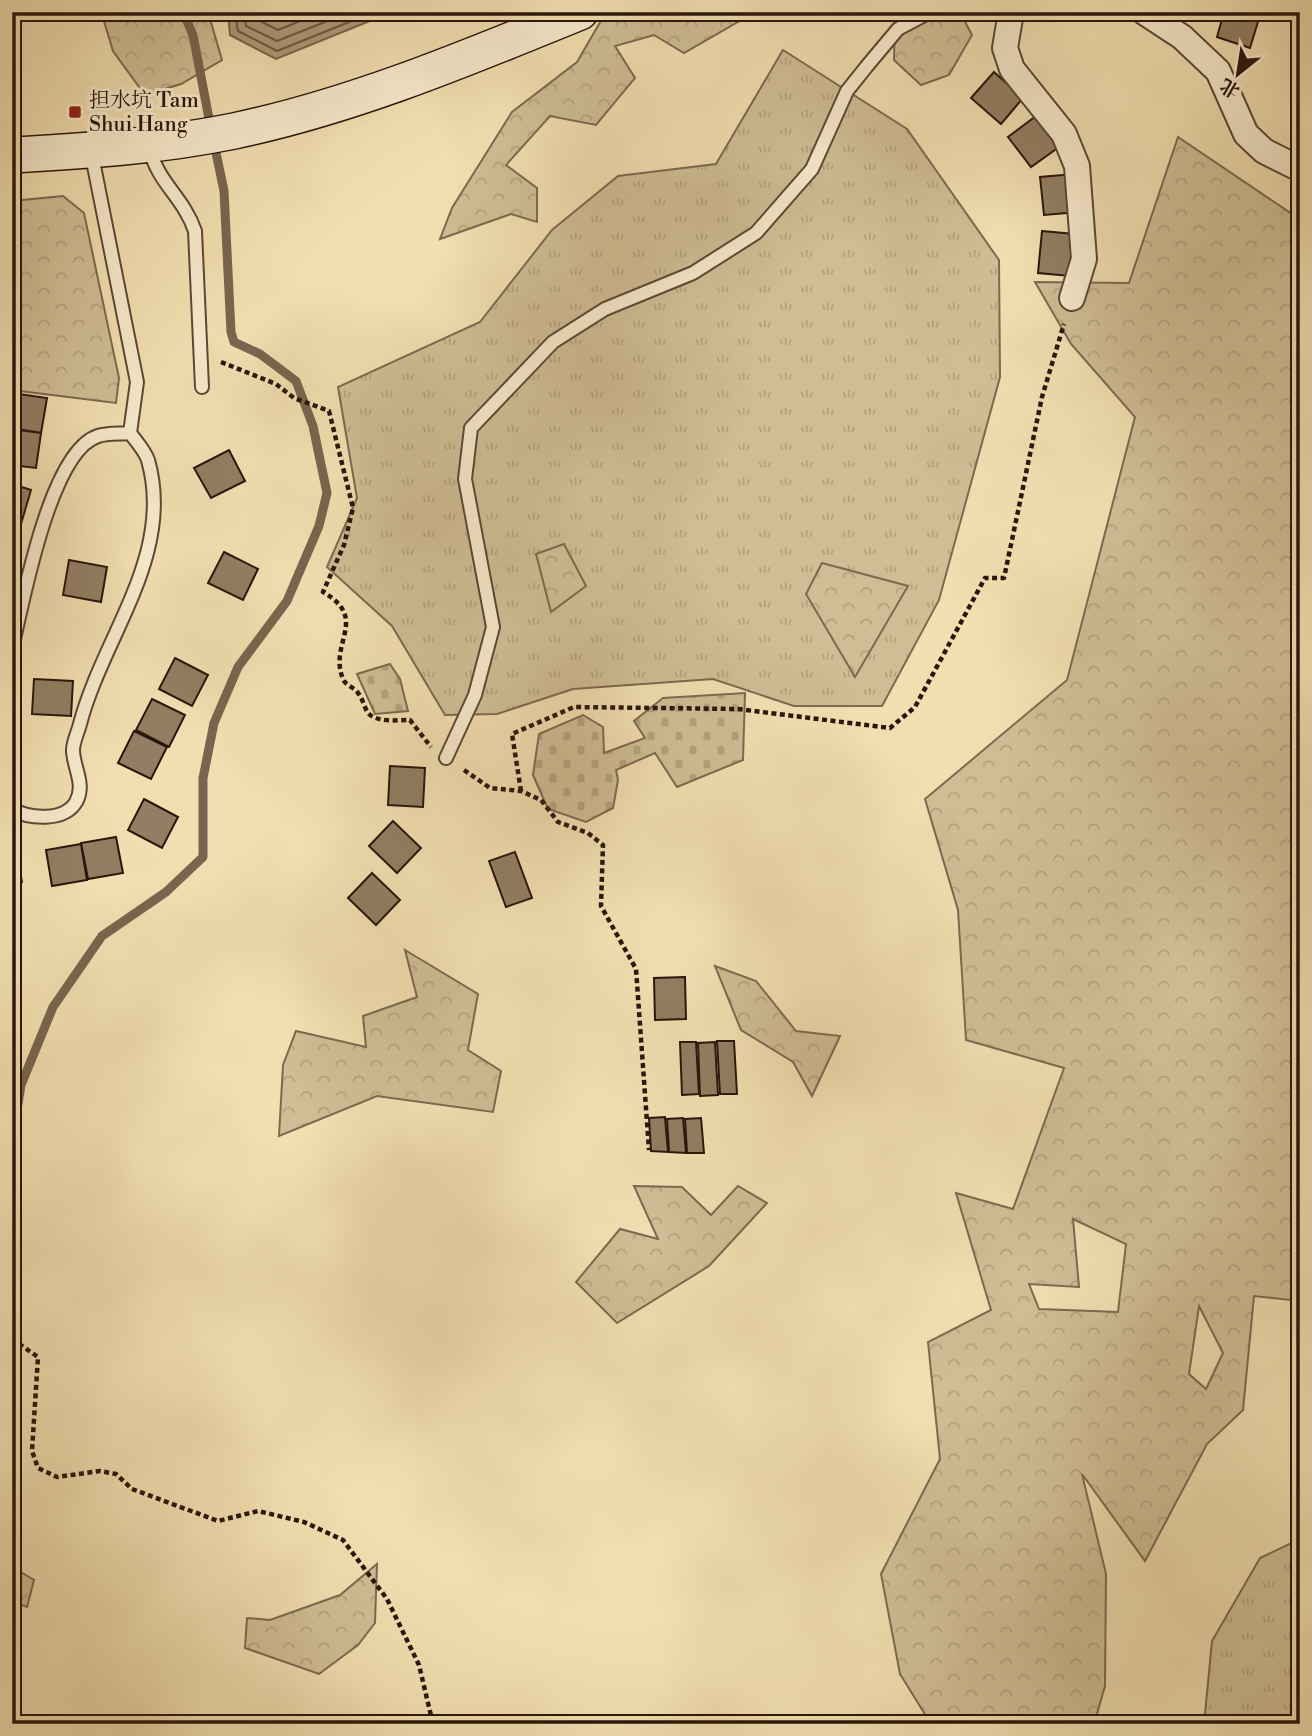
<svg xmlns="http://www.w3.org/2000/svg" width="1312" height="1736" font-family="'Libre Bodoni','Noto Serif SC',serif">
  <style>
    .grass { fill: url(#grass-tufts); stroke: #7d6951; stroke-width: 2 }
    .forest { fill: url(#forest-crowns); stroke: #7d6951; stroke-width: 2; fill-rule: evenodd }
    .cemetery { fill: url(#cemetery-stones); stroke: #7d6951; stroke-width: 2 }
    .water { fill: #ae9a79; stroke: #79654e; stroke-width: 2 }
    .lines { fill: none; stroke-linecap: round; stroke-linejoin: round }
    .shore { stroke: #6c5843; stroke-width: 2 }
    .stream { stroke: #79654e; stroke-width: 9 }
    .building { fill: #927e62; stroke: #2a150d; stroke-width: 2 }
    .lane-casing { stroke: #5c4836; stroke-width: 16 }
    .street-casing { stroke: #5c4836; stroke-width: 28 }
    .secondary-casing { stroke: #2a150d; stroke-width: 38 }
    .path { stroke: #2a150d; stroke-width: 4.5; stroke-dasharray: 5 3.5; stroke-linecap: butt }
    .lane { stroke: #f7eacc; stroke-width: 12 }
    .street { stroke: #f7eacc; stroke-width: 24 }
    .secondary { stroke: #f7eacc; stroke-width: 35 }
    .poi-dot { fill: #8f2418; stroke: #f7eacc; stroke-width: 2.5 }
    .labels { text-anchor: middle; stroke-width: 6; stroke-linejoin: round; paint-order: stroke }
    .poi-label { font-size: 21px; fill: #2a150d; stroke: #f7eacc; text-anchor: start }
  </style>
  <defs>
    <pattern id="grass-tufts" width="24" height="20" patternUnits="userSpaceOnUse" patternTransform="scale(1.75)"><rect width="24" height="20" fill="#d0bd95"/><path d="M3 7l-1-3M5 7V3M7 7l1-3M15 17l-1-3M17 17v-4M19 17l1-3" fill="none" stroke="#b3a27f"/></pattern>
    <pattern id="forest-crowns" width="20" height="18" patternUnits="userSpaceOnUse" patternTransform="scale(1.75)"><rect width="20" height="18" fill="#d0bd95"/><path d="M2 6a3 3 0 1 1 6 0M12 15a3 3 0 1 1 6 0" fill="none" stroke="#b3a27f"/></pattern>
    <pattern id="cemetery-stones" width="16" height="16" patternUnits="userSpaceOnUse" patternTransform="scale(1.75)"><rect width="16" height="16" fill="#d0bd95"/><path d="M2 7V4a2 2 0 0 1 4 0v3zM10 15v-3a2 2 0 0 1 4 0v3z" fill="#b3a27f"/></pattern>
  </defs>
  <rect width="100%" height="100%" fill="#f2dfb1"/>
  <filter id="stains"><feTurbulence type="fractalNoise" baseFrequency=".00286" numOctaves="4"/><feColorMatrix values="0 0 0 0 .2 0 0 0 0 .09 0 0 0 0 .02 0 0 0 .5 -.17"/></filter>
  <radialGradient id="worn" r=".72"><stop offset=".6" stop-color="#630" stop-opacity="0"/><stop offset="1" stop-color="#630" stop-opacity=".3"/></radialGradient>
  <g class="grass">
    <polygon points="783,50 907,129 999,260 1000,377 939,600 882,706 794,706 713,679 573,689 497,714 445,715 392,626 327,567 357,498 338,387 480,322 552,230 618,176 716,164"/>
    <polygon points="1300,1539 1300,1724 1204,1724 1212,1641 1260,1558"/>
  </g>
  <g class="forest">
    <polygon points="12,12 208,12 222,60 181,84 145,95 113,51 103,18 12,17"/>
    <polygon points="606,12 755,12 684,53 654,35 615,46 635,78 596,125 550,116 506,165 537,188 537,222 511,214 440,239 452,208 512,112 577,62"/>
    <polygon points="895,12 960,12 972,35 949,75 921,85 894,60"/>
    <path d="M1178,137L1292,214L1300,231V1301L1254,1296L1243,1410L1207,1444L1145,1561L1082,1474L1106,1574L1105,1686L1094,1724H931L900,1674L881,1574L940,1459L928,1342L991,1310L956,1193L1013,1209L1064,1068L966,1040L958,910L925,799L1067,680L1135,417L1071,344L1035,282L1129,283ZM1073,1219L1126,1244L1118,1312L1039,1309L1029,1284L1079,1287ZM1199,1306L1223,1353L1206,1389L1189,1374Z"/>
    <polygon points="63,196 84,213 119,378 116,403 12,390 12,201"/>
    <polygon points="564,544 586,586 551,612 536,554"/>
    <polygon points="822,563 908,586 855,677 806,594"/>
    <polygon points="405,950 478,994 468,1050 501,1071 493,1112 377,1096 279,1136 283,1065 296,1031 366,1047 363,1016 417,997"/>
    <polygon points="715,966 756,981 796,1031 840,1036 812,1096 793,1062 741,1030"/>
    <polygon points="634,1186 682,1187 711,1215 738,1186 767,1203 709,1266 617,1323 576,1282 620,1229 658,1239"/>
    <polygon points="377,1564 375,1623 358,1645 319,1674 245,1648 247,1618 270,1620 340,1595"/>
    <polygon points="14,1568 34,1580 27,1607 12,1601"/>
  </g>
  <g class="cemetery">
    <polygon points="390,664 400,679 408,711 375,714 357,674"/>
    <polygon points="745,693 743,760 677,787 655,753 616,770 618,780 613,808 586,822 548,809 533,775 539,734 583,715 603,727 604,753 645,738 634,721 663,698"/>
  </g>
  <polygon class="water" points="228,12 392,12 276,59 230,35"/>
  <g class="lines">
    <g class="shore">
      <polyline points="235,12 238,31 277,51 374,12"/>
      <polyline points="244,12 246,26 277,41 350,12"/>
      <polyline points="255,12 256,19 278,30 322,12"/>
    </g>
    <g class="stream">
      <polyline points="183,12 193,35 211,129"/>
      <polyline points="12,1141 21,1085 53,1007 102,936 166,892 203,857 203,778 214,723 238,667 287,601 319,526 327,493 313,426 296,381 260,354 234,342 231,332 224,191 214,143"/>
    </g>
  </g>
  <g class="building">
    <polygon points="1224,12 1261,12 1250,48 1217,37"/>
    <polygon points="994,72 1023,98 1001,124 971,98"/>
    <polygon points="1036,116 1059,147 1031,167 1008,137"/>
    <polygon points="1074,174 1078,212 1044,215 1040,177"/>
    <polygon points="1042,231 1074,234 1070,276 1038,273"/>
    <polygon points="12,393 47,398 41,433 12,428"/>
    <polygon points="12,429 41,433 36,468 12,465"/>
    <polygon points="229,450 245,481 211,498 194,468"/>
    <polygon points="12,484 31,490 21,524 12,521"/>
    <polygon points="12,523 21,526 12,556"/>
    <polygon points="224,552 258,569 243,600 208,583"/>
    <polygon points="69,560 107,567 101,602 63,595"/>
    <polygon points="175,658 208,675 192,706 159,689"/>
    <polygon points="34,679 73,681 71,716 32,714"/>
    <polygon points="152,699 185,715 169,747 136,730"/>
    <polygon points="134,731 167,747 151,779 118,763"/>
    <polygon points="390,766 425,768 423,807 388,805"/>
    <polygon points="144,799 178,817 162,848 128,830"/>
    <polygon points="393,821 421,848 397,873 369,846"/>
    <polygon points="116,837 123,873 88,879 81,843"/>
    <polygon points="15,844 22,882 12,884 12,845"/>
    <polygon points="81,844 87,880 52,886 46,850"/>
    <polygon points="515,852 532,898 506,907 489,861"/>
    <polygon points="372,873 400,900 376,925 348,898"/>
    <polygon points="685,977 686,1019 655,1020 654,978"/>
    <polygon points="717,1041 734,1041 737,1094 720,1094"/>
    <polygon points="680,1042 696,1042 699,1094 682,1095"/>
    <polygon points="715,1042 718,1095 700,1096 698,1043"/>
    <polygon points="665,1117 668,1152 651,1151 649,1118"/>
    <polygon points="683,1118 686,1153 669,1152 667,1119"/>
    <polygon points="701,1118 704,1153 687,1153 685,1119"/>
  </g>
  <g class="lines">
    <g class="lane-casing">
      <g id="lane">
        <path d="M149,146C157,183 183,196 195,231L202,387"/>
        <path d="M12,648C23,602 50,451 98,436C107,433 120,434 130,433"/>
        <polyline points="446,758 475,695 493,627 465,479 471,428 553,342 605,309 693,273 756,233 812,169 847,91 867,66 898,29 930,12"/>
        <path d="M12,809C29,819 64,822 76,802C86,784 73,767 73,750C73,742 78,732 80,724C103,636 175,555 148,460C145,451 136,441 130,433L137,382L91,151"/>
      </g>
    </g>
    <g class="street-casing">
      <g id="street">
        <polyline points="1011,12 1005,48 1012,69 1064,134 1077,166 1084,259 1072,298"/>
        <polyline points="1144,12 1182,37 1218,71 1246,134 1264,151 1300,169"/>
      </g>
    </g>
    <g class="secondary-casing">
      <path id="secondary" d="M12,155C86,151 161,146 234,131C353,106 467,58 580,12"/>
    </g>
    <g class="path">
      <path d="M221,362L276,384L294,398L329,411L353,508L344,545L323,592C370,619 328,643 343,679C346,686 354,687 358,693C363,699 364,707 368,713C377,723 398,720 410,720L431,747"/>
      <polyline points="464,770 490,788 521,791 541,800 558,822 588,833 603,845 601,906 636,969 649,1150"/>
      <polyline points="521,791 512,734 574,707 738,709 890,728 915,707 985,578 1004,578 1042,397 1064,324"/>
      <polyline points="12,1339 38,1357 32,1451 38,1468 57,1477 100,1471 116,1474 132,1489 218,1521 258,1511 304,1522 343,1540 387,1599 419,1665 433,1724"/>
    </g>
    <use href="#lane" class="lane"/>
    <use href="#street" class="street"/>
    <use href="#secondary" class="secondary"/>
  </g>
  <rect class="poi-dot" x="68" y="105" width="14" height="14" rx="3.5"/>
  <g class="labels">
    <g class="poi-label">
      <text x="89" y="107">担水坑 Tam<tspan x="89" dy="24">Shui Hang</tspan></text>
    </g>
  </g>
  <rect width="1312" height="1736" fill="none" stroke="#f2dfb1" stroke-width="42"/>
  <rect x="14" y="14" width="1284" height="1708" fill="none" stroke="#2a150d" stroke-width="3.5"/>
  <rect x="21" y="21" width="1270" height="1694" fill="none" stroke="#2a150d" stroke-width="2"/>
  <g transform="translate(1238 74) rotate(210)" stroke="#f7eacc" stroke-width="5" paint-order="stroke">
  <path d="M0-5L12 26L0 18L-12 26Z" fill="#2a150d"/>
  <text y="-10" font-size="19" font-weight="bold" text-anchor="middle" fill="#2a150d">北</text>
  </g>
  <rect width="100%" height="100%" filter="url(#stains)"/>
  <rect width="100%" height="100%" fill="url(#worn)"/>
</svg>
